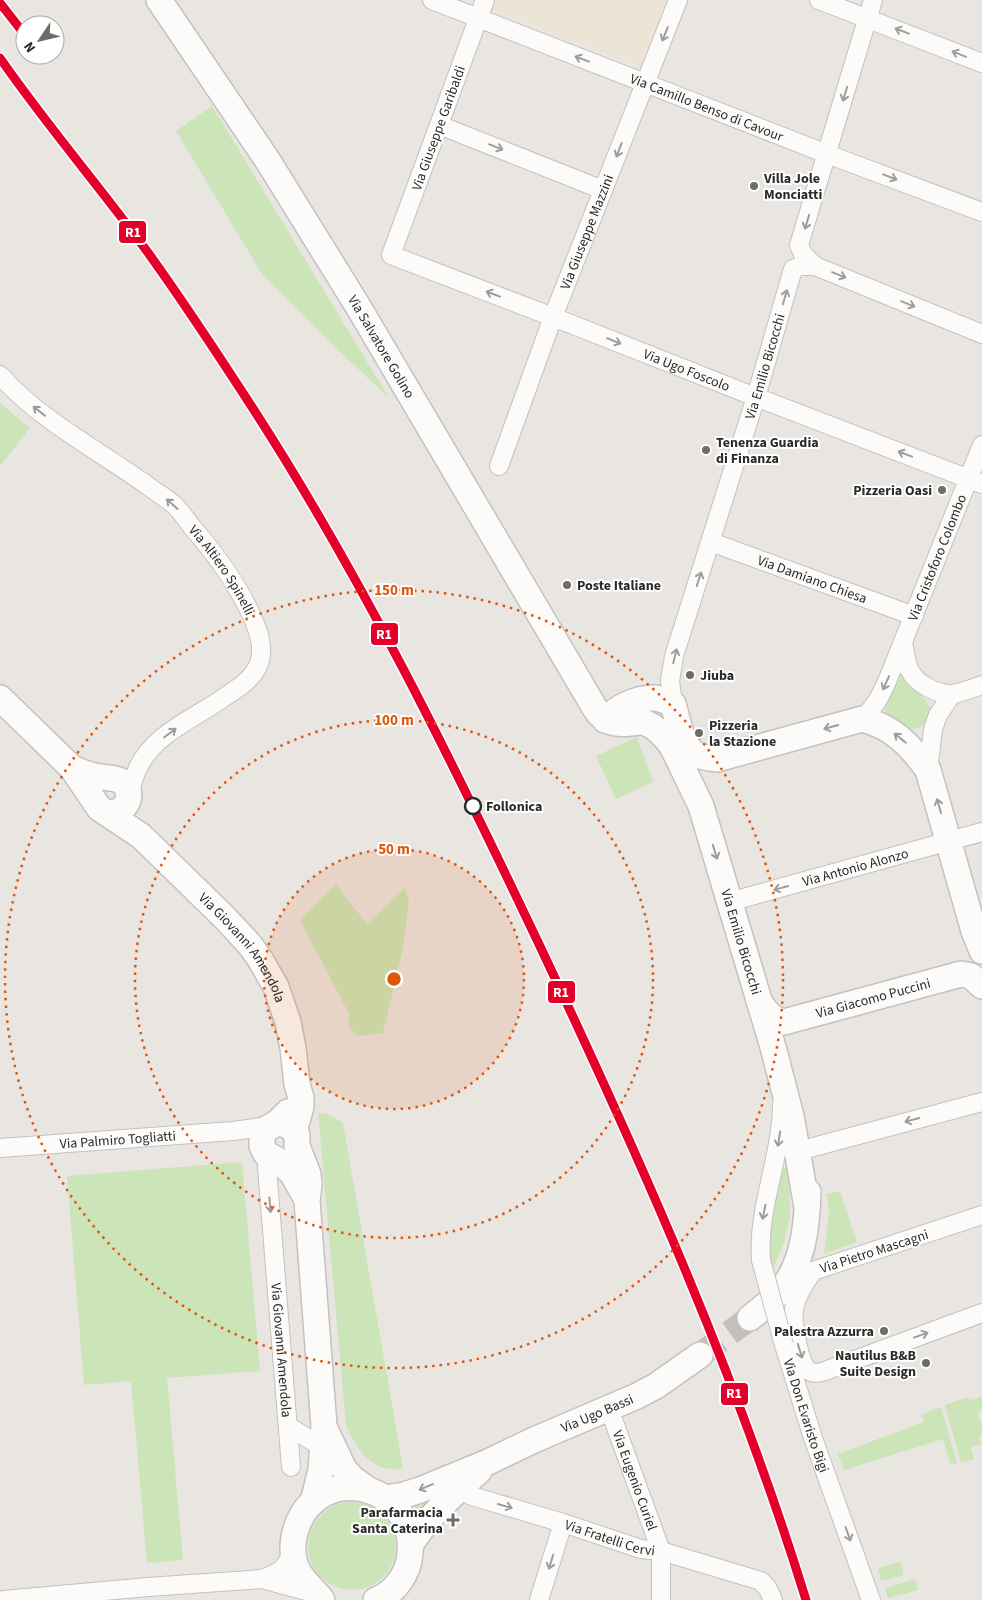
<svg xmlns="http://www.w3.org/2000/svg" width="982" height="1600" font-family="'Source Sans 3',sans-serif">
	<rect width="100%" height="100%" fill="#e9e5e0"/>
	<polygon fill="#ece4d4" points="495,0 667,0 642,67 491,9"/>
	<g fill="#cbe5b8">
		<polygon points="212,106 389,398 337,349 262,274 176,131"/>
		<polygon points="0,403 30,428 0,466"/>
		<polygon points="899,671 908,686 924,698 931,709 930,717 925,724 918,728 910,729 903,728 887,717 885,710"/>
		<polygon points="637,737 653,782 616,799 596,756"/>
		<polygon points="336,884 367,924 405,888 409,902 403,948 383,1033 359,1036 350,1029 348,1012 300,920"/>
		<path d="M318 1113H325L343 1123 403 1468C374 1475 355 1449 346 1424Z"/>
		<polygon points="242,1162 260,1371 167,1378 183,1560 147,1563 131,1381 84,1385 67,1176"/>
		<polygon points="789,1167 790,1217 784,1243 773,1268 768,1252 766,1235 778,1169"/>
		<polygon points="840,1191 857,1242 824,1254 829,1212 827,1194"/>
		<polygon points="982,1396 982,1411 978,1412 982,1428 982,1436 979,1437 981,1444 971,1447 974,1459 961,1463 945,1405 968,1397 969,1401"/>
		<polygon points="941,1407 957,1464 951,1465 943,1439 844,1470 838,1454 924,1422 922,1414"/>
		<polygon points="419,1495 429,1507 414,1527 403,1504"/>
		<circle cx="352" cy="1546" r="44"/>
		<polygon points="900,1562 904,1575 881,1581 878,1568"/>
		<polygon points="915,1579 918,1590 888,1598 885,1588"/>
	</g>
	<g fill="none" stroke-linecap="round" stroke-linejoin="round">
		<polyline stroke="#c3c0bc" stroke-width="25" stroke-dasharray="25 12" stroke-linecap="butt" points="700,1355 750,1318"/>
		<g stroke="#c3c1c2" stroke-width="20">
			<g id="street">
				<path id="s1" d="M432 0 827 154 982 212"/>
				<path id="s2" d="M485 0 391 255 553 317 748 394 982 484"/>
				<polyline points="819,0 982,63"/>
				<polyline points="873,0 799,245 803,254 815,266 982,334"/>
				<polyline points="439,125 603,190"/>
				<path id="s3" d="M0 375C39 420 100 451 148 486 156 492 165 497 173 504 180 510 186 519 192 527 214 552 233 578 248 608 257 626 267 649 257 668 250 681 238 688 226 696 196 718 153 733 137 770 133 779 131 789 128 799"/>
				<path id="s4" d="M499 466 553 317 678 0"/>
				<path id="s5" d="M711 542 914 616"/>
				<path d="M903 642C905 651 906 661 909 669 916 684 936 694 952 694 961 693 973 688 982 685"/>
				<path id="s6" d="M673 704 670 681 674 656 756 397 793 269 801 266H815"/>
				<path id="s7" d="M862 719C875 707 881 695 888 679L982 445"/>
				<polyline points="928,770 933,729 938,715 952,694"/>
				<path id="s8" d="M729 902 982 832"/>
				<path id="s9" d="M0 1148 233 1131 270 1126"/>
				<polyline points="806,1149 982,1102"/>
				<path id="s10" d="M269 1156 267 1167 291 1467"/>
				<path d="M982 1215 813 1271C805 1283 797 1294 794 1309 792 1320 799 1361 807 1369 811 1374 819 1373 825 1371L982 1313"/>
				<path d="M761 1260C757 1207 782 1157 782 1103"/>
				<path id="s11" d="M784 1345 813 1438 871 1600"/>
				<path id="s12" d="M614 1422 661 1551V1600"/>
				<polyline points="288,1426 322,1447"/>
				<path id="s13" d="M459 1489 472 1496 563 1523 641 1549 661 1551 761 1581 768 1589 773 1600"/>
				<polyline points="262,1579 317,1594"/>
				<path d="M4 1600 148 1587 262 1579C280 1572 285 1570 293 1551"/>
				<polyline points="539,1600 563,1523"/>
			</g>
		</g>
		<g stroke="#c3c1c2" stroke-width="28">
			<g id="secondary">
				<path id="s14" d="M159 0 268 161 359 308 596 710C605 722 615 725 630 723 635 723 640 721 646 723 656 727 666 738 672 746L701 806 773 1047 791 1116 807 1207"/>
				<path id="s15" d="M0 698 72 768 99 808 141 836 225 918 250 945 260 959 276 987 288 1022 293 1048 297 1084 301 1098V1107L296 1124 295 1132"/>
				<path d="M605 720C617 707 636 698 654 698 661 698 667 702 673 704 678 720 681 747 697 755 704 758 711 758 717 759L862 719C893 727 910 745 928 770L974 931 982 951"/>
				<path d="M72 768C79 771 86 774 94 776 103 778 114 777 121 781 137 793 126 814 108 813"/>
				<path id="s16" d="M759 1001C766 1012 771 1019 784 1022L961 974 971 976 982 986"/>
				<polyline points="288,1112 277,1123 266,1129 262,1137 262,1146 266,1154 276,1159 292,1173 305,1196"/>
				<polyline points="277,1123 287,1125 293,1129 297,1135 297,1146 308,1174 309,1184 307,1201 324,1426 321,1470 313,1502"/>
				<path d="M750 1318C760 1310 769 1303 777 1295 803 1267 807 1227 808 1192"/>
				<polyline points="325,1429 344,1469 353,1479 367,1489"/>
				<path id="s17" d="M385 1498 404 1495 420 1490 488 1462 534 1440 637 1396 656 1386 700 1355"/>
				<path d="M411 1544C429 1515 454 1494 479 1471"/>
				<path d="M322 1600C314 1590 304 1582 298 1571 291 1557 292 1540 297 1526 321 1461 416 1484 410 1553 409 1573 395 1593 376 1600"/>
			</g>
		</g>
		<use href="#street" stroke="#fcfbfa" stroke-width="18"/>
		<use href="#secondary" stroke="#fcfbfa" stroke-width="25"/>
		<g stroke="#c3c1c2" stroke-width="20" stroke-linecap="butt">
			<polyline id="street-bridge" points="761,1260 784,1345"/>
		</g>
		<use href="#street-bridge" stroke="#fcfbfa" stroke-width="18"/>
		<g stroke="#fff" stroke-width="12">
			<g id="rail-1">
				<polyline points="0,3 25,35"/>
				<path d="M0 58C47 126 101 188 149 254 185 304 219 356 252 407 362 577 451 759 538 942 639 1156 736 1373 806 1600"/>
			</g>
		</g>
		<use href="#rail-1" stroke="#e4002b" stroke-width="9"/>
	</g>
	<defs><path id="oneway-shaft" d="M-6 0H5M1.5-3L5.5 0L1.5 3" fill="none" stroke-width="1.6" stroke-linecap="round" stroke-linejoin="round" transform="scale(1.25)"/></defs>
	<g stroke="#9e9d9d">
		<use href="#oneway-shaft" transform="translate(902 31) rotate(-159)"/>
		<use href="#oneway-shaft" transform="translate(665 34) rotate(112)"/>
		<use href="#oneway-shaft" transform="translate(959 54) rotate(-158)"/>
		<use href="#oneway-shaft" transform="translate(582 59) rotate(-159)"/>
		<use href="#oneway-shaft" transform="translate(845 94) rotate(107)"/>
		<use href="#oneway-shaft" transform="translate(496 147) rotate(22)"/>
		<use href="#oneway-shaft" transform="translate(619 150) rotate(111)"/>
		<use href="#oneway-shaft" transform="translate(890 177) rotate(21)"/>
		<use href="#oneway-shaft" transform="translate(807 222) rotate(107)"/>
		<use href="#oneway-shaft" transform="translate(839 275) rotate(22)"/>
		<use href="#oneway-shaft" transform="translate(493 294) rotate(-159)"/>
		<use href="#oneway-shaft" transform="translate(785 297) rotate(-74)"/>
		<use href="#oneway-shaft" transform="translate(908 304) rotate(22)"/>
		<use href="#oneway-shaft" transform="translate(614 341) rotate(22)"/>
		<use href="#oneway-shaft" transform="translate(39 411) rotate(-142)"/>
		<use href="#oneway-shaft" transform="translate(905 454) rotate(-159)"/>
		<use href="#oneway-shaft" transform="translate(172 504) rotate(-138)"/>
		<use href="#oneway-shaft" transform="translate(699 579) rotate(-72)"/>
		<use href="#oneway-shaft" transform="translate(675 656) rotate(-76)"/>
		<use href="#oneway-shaft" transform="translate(886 683) rotate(114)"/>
		<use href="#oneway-shaft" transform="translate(831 727) rotate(164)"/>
		<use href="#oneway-shaft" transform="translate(170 733) rotate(-37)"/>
		<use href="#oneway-shaft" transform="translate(900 738) rotate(-141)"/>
		<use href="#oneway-shaft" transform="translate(939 806) rotate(-106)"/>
		<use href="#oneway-shaft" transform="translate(715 852) rotate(73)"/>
		<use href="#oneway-shaft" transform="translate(781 888) rotate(165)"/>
		<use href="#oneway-shaft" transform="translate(912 1120) rotate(165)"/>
		<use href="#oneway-shaft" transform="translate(779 1139) rotate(99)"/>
		<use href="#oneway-shaft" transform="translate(270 1205) rotate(85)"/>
		<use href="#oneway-shaft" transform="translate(764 1212) rotate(102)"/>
		<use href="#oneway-shaft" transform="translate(921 1335) rotate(-20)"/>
		<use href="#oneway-shaft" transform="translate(800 1351) rotate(73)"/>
		<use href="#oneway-shaft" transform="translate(426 1487) rotate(157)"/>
		<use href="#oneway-shaft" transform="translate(505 1506) rotate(16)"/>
		<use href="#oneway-shaft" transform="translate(848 1534) rotate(70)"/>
		<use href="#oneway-shaft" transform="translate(551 1562) rotate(107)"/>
	</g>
	<circle cx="394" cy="979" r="130" fill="#df570e" fill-opacity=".12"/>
	<g fill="none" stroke="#df570e" stroke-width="2.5" stroke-dasharray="2.5 5">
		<circle cx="394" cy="979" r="130"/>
		<circle cx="394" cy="979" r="259"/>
		<circle cx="394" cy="979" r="389"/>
	</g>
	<g fill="#6e6c6a" stroke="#fff" stroke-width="2">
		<circle cx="754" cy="186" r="5"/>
		<circle cx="706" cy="450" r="5"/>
		<circle cx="942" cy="490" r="5"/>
		<circle cx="567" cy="585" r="5"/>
		<circle cx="690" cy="675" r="5"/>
		<circle cx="699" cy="733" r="5"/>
		<circle cx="884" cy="1331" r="5"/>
		<circle cx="926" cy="1363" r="5"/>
		<path d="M450.5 1512.5h5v5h5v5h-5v5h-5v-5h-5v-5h5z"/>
	</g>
	<circle fill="#fff" stroke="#2b2b2b" stroke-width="2.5" cx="473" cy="806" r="8"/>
	<g text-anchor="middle" stroke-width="4" stroke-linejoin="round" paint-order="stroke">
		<g font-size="14" fill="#2b2b2b" stroke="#fff">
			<text dy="5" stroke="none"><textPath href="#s1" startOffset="295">Via Camillo Benso di Cavour</textPath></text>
			<text transform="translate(438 128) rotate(-70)" y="5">Via Giuseppe Garibaldi</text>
			<text dy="5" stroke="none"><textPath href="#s4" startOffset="250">Via Giuseppe Mazzini</textPath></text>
			<text dy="5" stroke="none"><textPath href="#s14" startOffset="412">Via Salvatore Golino</textPath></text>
			<text dy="5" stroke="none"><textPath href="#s6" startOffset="352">Via Emilio Bicocchi</textPath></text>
			<text dy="5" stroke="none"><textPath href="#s2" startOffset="589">Via Ugo Foscolo</textPath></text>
			<text dy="5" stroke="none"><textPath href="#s7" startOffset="179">Via Cristoforo Colombo</textPath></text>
			<text dy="5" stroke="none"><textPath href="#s3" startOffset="299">Via Altiero Spinelli</textPath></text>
			<text dy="5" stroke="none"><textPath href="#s5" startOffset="108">Via Damiano Chiesa</textPath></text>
			<text dy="5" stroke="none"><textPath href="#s8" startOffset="131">Via Antonio Alonzo</textPath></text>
			<text dy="5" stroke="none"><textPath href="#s14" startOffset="1132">Via Emilio Bicocchi</textPath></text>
			<text dy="5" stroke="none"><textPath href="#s15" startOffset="351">Via Giovanni Amendola</textPath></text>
			<text dy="5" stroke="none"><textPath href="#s16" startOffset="126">Via Giacomo Puccini</textPath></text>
			<text dy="5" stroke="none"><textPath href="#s9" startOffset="118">Via Palmiro Togliatti</textPath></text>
			<text transform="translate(874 1251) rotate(-18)" y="5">Via Pietro Mascagni</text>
			<text dy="5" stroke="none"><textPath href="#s10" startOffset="195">Via Giovanni Amendola</textPath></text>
			<text dy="5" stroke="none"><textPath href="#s17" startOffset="229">Via Ugo Bassi</textPath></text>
			<text dy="5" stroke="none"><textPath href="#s11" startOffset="74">Via Don Evaristo Bigi</textPath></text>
			<text dy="5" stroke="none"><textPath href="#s12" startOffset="62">Via Eugenio Curiel</textPath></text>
			<text dy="5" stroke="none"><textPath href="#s13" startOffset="159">Via Fratelli Cervi</textPath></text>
		</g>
		<g font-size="14" font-weight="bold" fill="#2b2b2b" stroke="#fff" text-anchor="start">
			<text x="764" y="183">Villa Jole<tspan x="764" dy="16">Monciatti</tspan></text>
			<text x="716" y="447">Tenenza Guardia<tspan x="716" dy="16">di Finanza</tspan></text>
			<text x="932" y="495" text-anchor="end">Pizzeria Oasi</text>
			<text x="577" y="590">Poste Italiane</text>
			<text x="700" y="680">Jiuba</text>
			<text x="709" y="730">Pizzeria<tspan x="709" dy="16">la Stazione</tspan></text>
			<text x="874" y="1336" text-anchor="end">Palestra Azzurra</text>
			<text x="916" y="1360" text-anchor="end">Nautilus B&amp;B<tspan x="916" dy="16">Suite Design</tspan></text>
			<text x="443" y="1517" text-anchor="end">Parafarmacia<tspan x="443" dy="16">Santa Caterina</tspan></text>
		</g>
		<g font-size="14" font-weight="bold" fill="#2b2b2b" stroke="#fff" text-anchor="start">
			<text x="486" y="811">Follonica</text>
		</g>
	</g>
	<circle cx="394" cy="979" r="8" fill="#df570e" stroke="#fff" stroke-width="2.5"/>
	<g font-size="15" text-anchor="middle" font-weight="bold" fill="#df570e" stroke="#fff" stroke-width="4" stroke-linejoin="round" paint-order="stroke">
		<text x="394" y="595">150 m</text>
		<text x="394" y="725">100 m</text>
		<text x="394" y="854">50 m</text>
	</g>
	<g stroke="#fff" stroke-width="2">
		<rect x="118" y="220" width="29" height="24" rx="5" fill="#e4002b"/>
		<rect x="370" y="622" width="29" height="24" rx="5" fill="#e4002b"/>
		<rect x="547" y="980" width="29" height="24" rx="5" fill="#e4002b"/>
		<rect x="720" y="1382" width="29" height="24" rx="5" fill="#e4002b"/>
	</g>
	<g font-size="14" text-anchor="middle" font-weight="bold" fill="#fff">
		<text x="133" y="237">R1</text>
		<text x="384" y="639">R1</text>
		<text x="561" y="997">R1</text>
		<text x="734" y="1398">R1</text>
	</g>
	<g transform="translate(40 40) rotate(235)"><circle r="24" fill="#ffffff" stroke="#aaaaaa"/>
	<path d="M0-4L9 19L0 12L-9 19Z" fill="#6e6c6a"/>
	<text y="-8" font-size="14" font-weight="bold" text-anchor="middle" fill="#2b2b2b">N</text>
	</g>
</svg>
